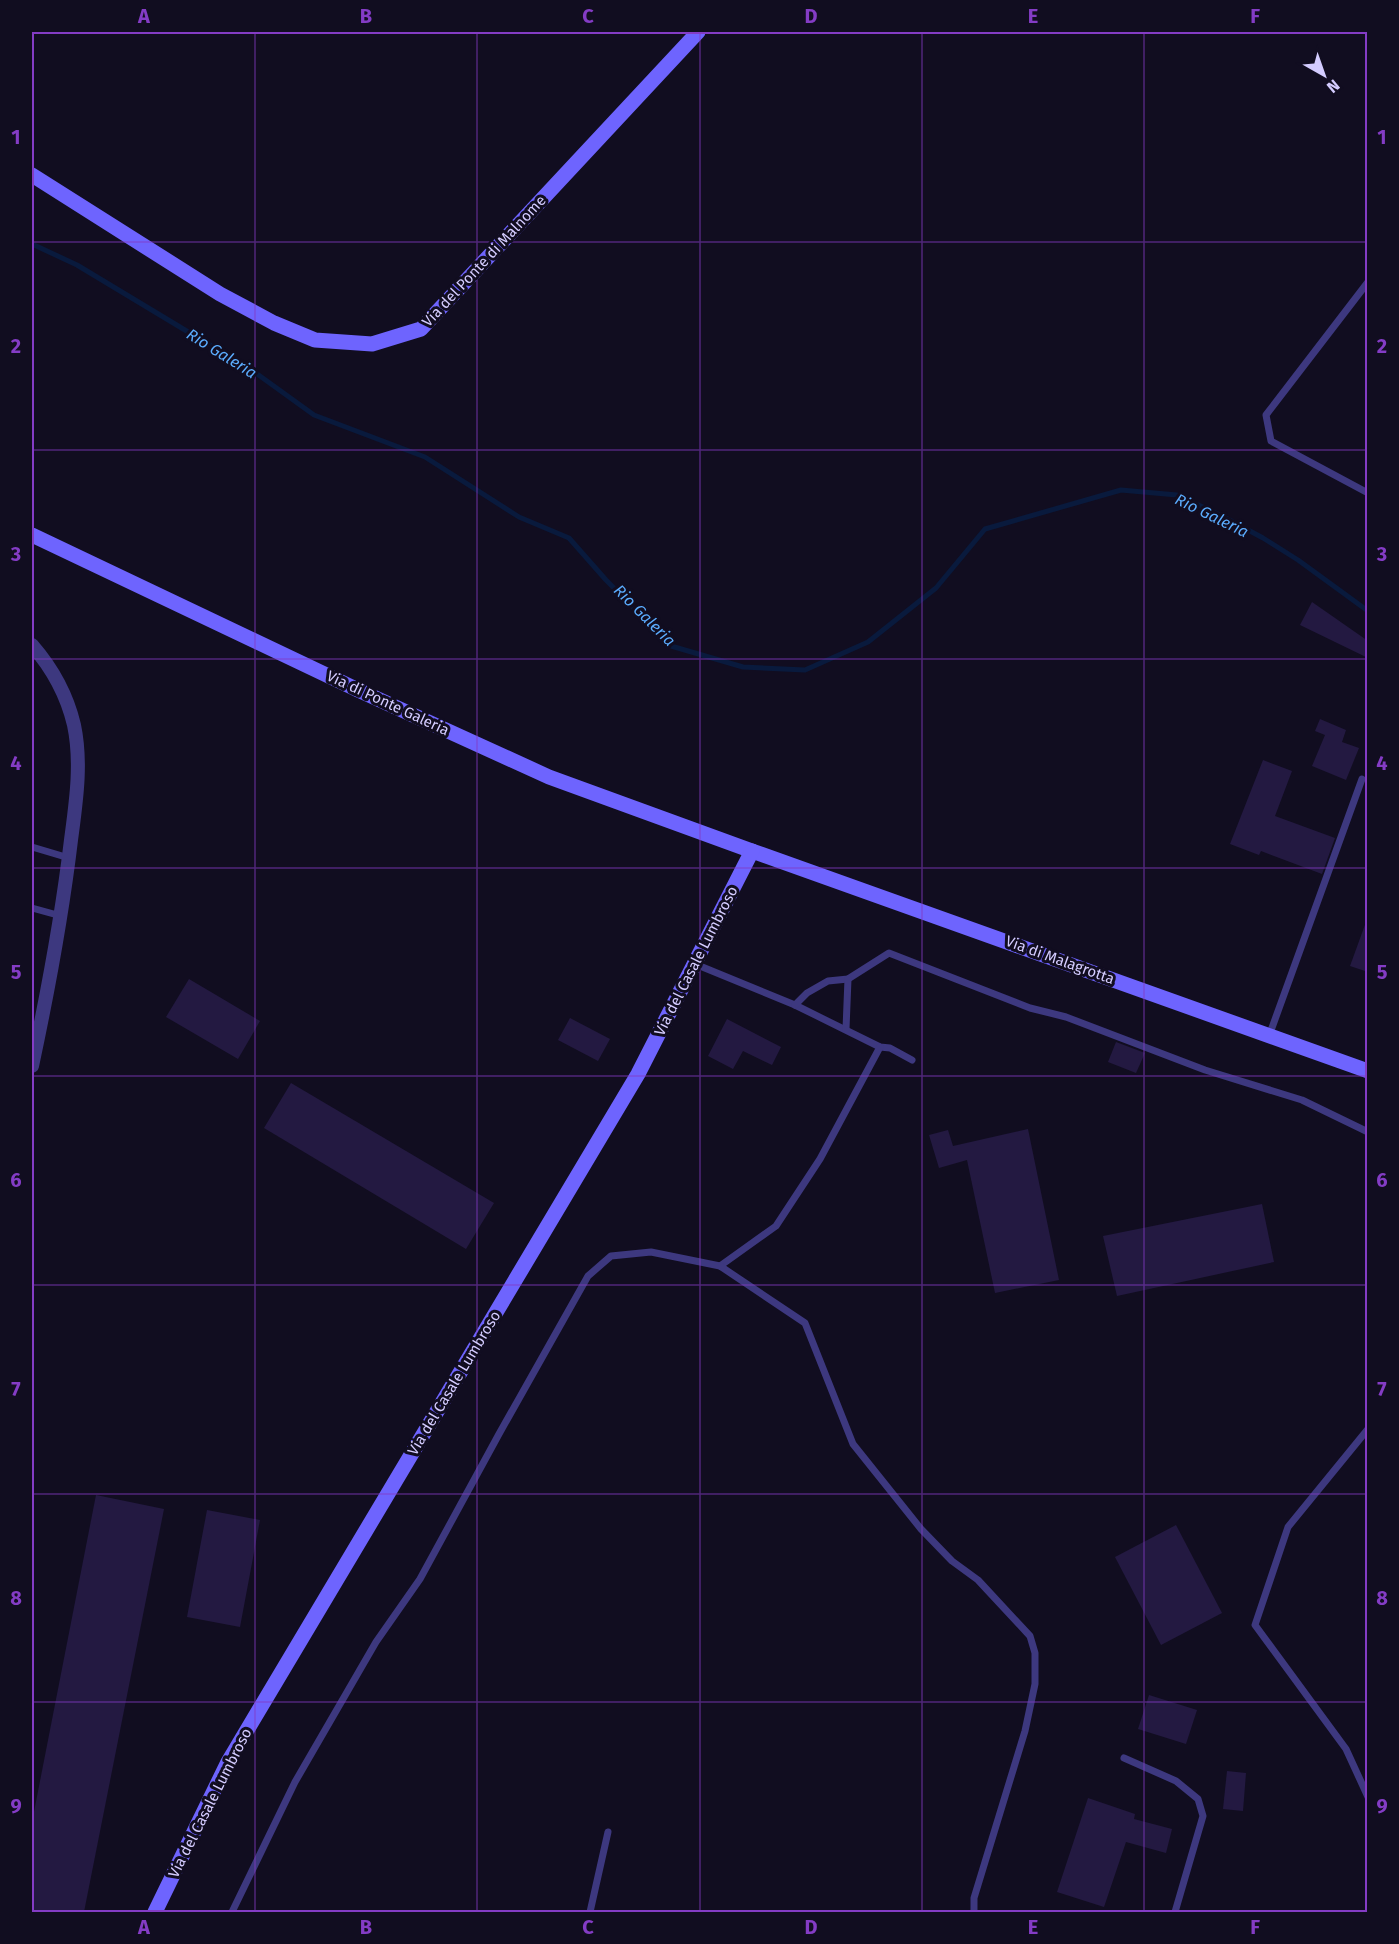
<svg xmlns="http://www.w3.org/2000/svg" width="1399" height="1944" font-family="'Fira Sans',sans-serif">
	<rect width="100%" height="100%" fill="#110d20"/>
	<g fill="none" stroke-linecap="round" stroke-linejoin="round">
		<polyline stroke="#091a3d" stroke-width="5" points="32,244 77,265 253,371 314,415 425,457 519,517 569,538 606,580 671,646 743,667 805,670 868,642 936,588 985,529 1121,490 1177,495 1222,516 1263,538 1298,560 1368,611"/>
	</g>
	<g fill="#231941">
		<polygon points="1312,602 1368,641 1368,658 1300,625"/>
		<polygon points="1320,719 1346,730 1342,742 1359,748 1346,780 1312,766 1325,735 1315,731"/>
		<polygon points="1263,760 1292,771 1275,816 1335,838 1322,874 1261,851 1259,855 1230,844"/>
		<polygon points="1366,922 1368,922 1368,972 1350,966"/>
		<polygon points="189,979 260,1021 238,1059 166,1017"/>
		<polygon points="570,1018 610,1039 598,1061 558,1040"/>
		<polygon points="727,1019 781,1047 772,1065 743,1051 733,1069 708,1056"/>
		<polygon points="1116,1042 1145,1053 1136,1073 1108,1062"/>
		<polygon points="291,1083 494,1203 466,1249 264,1128"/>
		<polygon points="1028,1129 1059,1280 995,1293 967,1160 939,1168 929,1135 948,1130 953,1146"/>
		<polygon points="1262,1204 1274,1262 1117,1296 1103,1236"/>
		<polygon points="96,1495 164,1509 84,1912 32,1912 32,1822"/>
		<polygon points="207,1510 260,1520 240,1627 187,1617"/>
		<polygon points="1176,1525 1222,1613 1161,1645 1115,1557"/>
		<polygon points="1149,1695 1197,1710 1186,1744 1138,1729"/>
		<polygon points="1227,1771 1246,1773 1243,1811 1223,1809"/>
		<polygon points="1088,1798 1135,1814 1134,1819 1172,1829 1166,1853 1126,1842 1104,1907 1057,1892"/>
	</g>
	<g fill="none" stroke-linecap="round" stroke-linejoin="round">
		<g stroke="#3d387f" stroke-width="7">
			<polyline points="1368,282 1266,415 1271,441 1368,493"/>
			<polyline points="32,847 69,858"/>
			<polyline points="32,908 61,916"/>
			<polyline points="695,964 795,1005 880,1047 890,1048 912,1060"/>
			<polyline points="795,1005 807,993 828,981 848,979 889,953 1030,1008 1066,1017 1205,1070 1302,1100 1368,1132"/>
			<polyline points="846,1029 848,979"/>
			<polyline points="1269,1036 1362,779"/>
			<polyline points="720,1266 776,1226 820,1159 880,1047"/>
			<polyline points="1368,1429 1288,1527 1255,1625 1346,1749 1368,1797"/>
			<polyline points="1124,1758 1176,1781 1198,1799 1203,1816 1175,1912"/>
			<polyline points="232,1912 295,1782 376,1642 420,1579 499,1434 588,1276 611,1256 651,1252 720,1266 805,1323 853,1444 921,1529 952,1561 978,1580 1030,1636 1035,1653 1035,1684 1025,1731 974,1898 974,1912"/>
			<polyline points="590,1912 608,1832"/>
		</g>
		<path stroke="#3d387f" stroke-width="14" d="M32 645C52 668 67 695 74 725 82 763 76 802 71 840 62 916 48 991 32 1066"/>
		<g stroke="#6e64fe" stroke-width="15">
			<polyline points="32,175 220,294 274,323 315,340 372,344 421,329 698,32"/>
			<polyline points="32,535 358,690 549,777 752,851 1368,1071"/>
			<polyline points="155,1912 228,1762 638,1074 752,851"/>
		</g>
	</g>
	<path fill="none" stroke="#843cc5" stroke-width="1.5" stroke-opacity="0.55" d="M255 32V1912M477 32V1912M700 32V1912M922 32V1912M1144 32V1912M32 242H1368M32 450H1368M32 659H1368M32 868H1368M32 1076H1368M32 1285H1368M32 1494H1368M32 1702H1368"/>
	<g text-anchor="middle" stroke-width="6" stroke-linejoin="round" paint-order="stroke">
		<g font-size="15" fill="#d4ccff" stroke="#110d20">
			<text transform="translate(484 261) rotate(-47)" y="5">Via del Ponte di Malnome</text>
			<text transform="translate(388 703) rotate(25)" y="5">Via di Ponte Galeria</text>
			<text transform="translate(1060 960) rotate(20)" y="5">Via di Malagrotta</text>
			<text transform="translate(696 961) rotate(-63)" y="5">Via del Casale Lumbroso</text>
			<text transform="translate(454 1383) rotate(-59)" y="5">Via del Casale Lumbroso</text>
			<text transform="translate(210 1803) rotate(-63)" y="5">Via del Casale Lumbroso</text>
		</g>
		<g font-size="16" font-style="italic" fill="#5bacfe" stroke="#110d20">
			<text transform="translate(222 353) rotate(32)" y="6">Rio Galeria</text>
			<text transform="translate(1212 515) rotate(26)" y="6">Rio Galeria</text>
			<text transform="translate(645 615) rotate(45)" y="6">Rio Galeria</text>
		</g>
	</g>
	<rect width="1399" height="1944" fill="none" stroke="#110d20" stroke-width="66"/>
	<g transform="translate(1324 75) rotate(140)" stroke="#110d20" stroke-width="4.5" paint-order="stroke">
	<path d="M0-4.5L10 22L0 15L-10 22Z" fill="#d4ccff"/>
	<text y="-9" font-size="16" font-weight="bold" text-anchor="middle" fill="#d4ccff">N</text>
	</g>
	<rect x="33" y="33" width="1333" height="1878" fill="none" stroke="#843cc5" stroke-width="2"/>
	<g font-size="20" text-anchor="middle" font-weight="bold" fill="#843cc5">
		<text x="144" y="23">A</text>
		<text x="366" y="23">B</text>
		<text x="588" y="23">C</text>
		<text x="811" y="23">D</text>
		<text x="1033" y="23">E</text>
		<text x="1255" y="23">F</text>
		<text x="16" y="144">1</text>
		<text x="1382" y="144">1</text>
		<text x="16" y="353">2</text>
		<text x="1382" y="353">2</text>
		<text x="16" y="561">3</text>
		<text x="1382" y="561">3</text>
		<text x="16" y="770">4</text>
		<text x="1382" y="770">4</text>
		<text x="16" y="979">5</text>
		<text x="1382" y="979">5</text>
		<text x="16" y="1187">6</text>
		<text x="1382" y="1187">6</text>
		<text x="16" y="1396">7</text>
		<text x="1382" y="1396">7</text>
		<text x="16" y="1605">8</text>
		<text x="1382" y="1605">8</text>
		<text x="16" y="1813">9</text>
		<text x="1382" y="1813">9</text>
		<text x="144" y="1934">A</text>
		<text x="366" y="1934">B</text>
		<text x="588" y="1934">C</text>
		<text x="811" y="1934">D</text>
		<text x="1033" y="1934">E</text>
		<text x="1255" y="1934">F</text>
	</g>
</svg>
